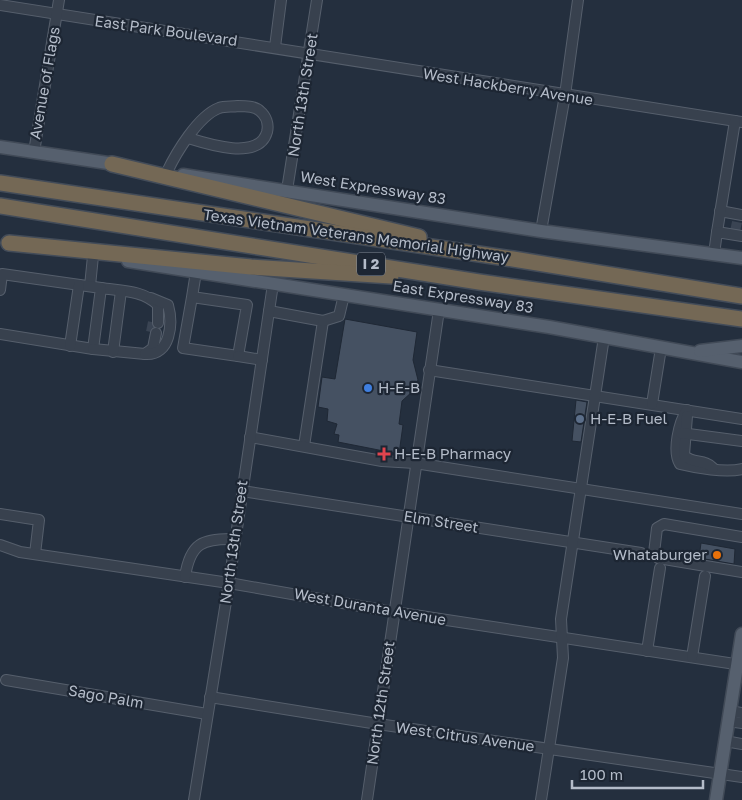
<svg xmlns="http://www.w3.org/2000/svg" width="742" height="800" font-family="'Golos Text',sans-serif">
	<rect width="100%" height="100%" fill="#242f3e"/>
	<g fill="#455162" stroke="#1f2835">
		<polygon points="345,319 417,332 413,360 418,380 413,391 402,401 399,424 403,425 399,454 338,442 339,435 334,434 337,424 327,421 328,409 318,407 322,377 335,379"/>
		<polygon points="576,400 587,402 581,442 572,441"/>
		<polygon points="701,543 735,549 734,564 699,558"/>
	</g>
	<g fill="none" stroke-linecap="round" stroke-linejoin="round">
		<g stroke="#3a4453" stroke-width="10" stroke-dasharray="10 5" stroke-linecap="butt">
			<polyline points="735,231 737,222"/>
			<polyline points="151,332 153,322"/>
		</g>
		<g stroke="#565f6c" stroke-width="12">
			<g id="minor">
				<polyline points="0,5 742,122"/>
				<polyline points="275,47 281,0"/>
				<polyline points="34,152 59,0"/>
				<path d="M167 172C176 153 198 116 219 108 225 106 232 107 238 106 245 106 255 106 260 111 266 116 269 124 267 132 259 161 207 144 188 138"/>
				<polyline points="287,190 317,0"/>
				<polyline points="720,211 742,215"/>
				<polyline points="541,231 565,95 578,0"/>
				<polyline points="717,232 735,121"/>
				<polyline points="714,254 717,232 742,236"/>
				<polyline points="90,286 93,256"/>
				<path d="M101 288C121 291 143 290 158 305V323"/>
				<polyline points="0,290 2,274 101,288 93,349 0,334"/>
				<polyline points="192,297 183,348 238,356 247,305 192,297 196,272"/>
				<polyline points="269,311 323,321 304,446"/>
				<polyline points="323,321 339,316 344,295"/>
				<polyline points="70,346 79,285"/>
				<polyline points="93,349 145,354 153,348 156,333"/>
				<polyline points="113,352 121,291"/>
				<path d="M145 354C171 356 173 323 168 305L151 298"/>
				<polyline points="238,356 262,360"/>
				<polyline points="429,370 742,419"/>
				<polyline points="652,404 661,348"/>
				<path d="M687 410C679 422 672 451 680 464 696 468 726 473 742 469"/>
				<path d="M687 416 684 455C691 464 705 459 713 468"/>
				<polyline points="681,433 742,441"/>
				<polyline points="250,437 382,461 415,463 742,514"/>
				<polyline points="242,491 641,553"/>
				<polyline points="0,514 39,520 35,554"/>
				<polyline points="742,537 664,524 657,528 654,553 658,558 742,572"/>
				<polyline points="0,545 20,552 229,583 394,612 742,665"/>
				<path d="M185 577C190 543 203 538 235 539"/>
				<polyline points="647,651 660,568"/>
				<polyline points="692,657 705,576"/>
				<polyline points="6,680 207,714"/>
				<polyline points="210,697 378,724 742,777"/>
				<polyline points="730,711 742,713"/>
				<polyline points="728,721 742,723"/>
				<polyline points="725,741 742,744"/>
				<polyline points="194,800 229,583 273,284"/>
				<polyline points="367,800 439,310"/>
				<polyline points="541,800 563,658 561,619 604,337"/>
			</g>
		</g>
		<g stroke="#414a57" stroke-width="15">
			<g id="major">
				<polyline points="0,147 121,165"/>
				<polyline points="183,175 541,231 742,258"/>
				<polyline points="128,261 549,327 742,362"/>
				<polyline points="700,351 742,346"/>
				<polyline points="716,800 742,634"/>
			</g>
		</g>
		<g stroke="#434c59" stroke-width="18">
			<g id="highway">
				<polyline points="112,164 419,237"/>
				<polyline points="0,183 513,259 742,296"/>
				<polyline points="0,206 479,282 742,319"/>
				<polyline points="9,243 251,267 391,276"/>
			</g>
		</g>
		<use href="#minor" stroke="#38414e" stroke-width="10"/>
		<use href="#major" stroke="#56606e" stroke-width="12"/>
		<use href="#highway" stroke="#746855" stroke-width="15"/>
	</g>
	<circle fill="#3f7fe0" stroke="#1d2633" stroke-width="2" cx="368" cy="388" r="5"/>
	<circle fill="#5c6f8a" stroke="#1d2633" stroke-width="2" cx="580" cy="419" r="5"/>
	<path fill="#e0444e" stroke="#1d2633" stroke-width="2" d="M381.5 446.5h5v5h5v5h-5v5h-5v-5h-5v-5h5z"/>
	<circle fill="#e8710a" stroke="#1d2633" stroke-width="2" cx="717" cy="555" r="5"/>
	<g text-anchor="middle" stroke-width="4.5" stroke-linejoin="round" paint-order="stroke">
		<rect fill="#1d2633" stroke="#878f9c" stroke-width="1" x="357" y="252.5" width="28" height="23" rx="4"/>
		<g font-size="14" font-weight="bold" fill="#b4bcc9">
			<text x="371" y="269">I 2</text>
		</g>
		<g font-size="15" fill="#b4bcc9" stroke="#1d2633">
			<text transform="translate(166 31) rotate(8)" y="5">East Park Boulevard</text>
			<text transform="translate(45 83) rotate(-80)" y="5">Avenue of Flags</text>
			<text transform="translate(508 87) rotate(9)" y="5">West Hackberry Avenue</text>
			<text transform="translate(303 95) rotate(-81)" y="5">North 13th Street</text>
			<text transform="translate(373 188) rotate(9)" y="5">West Expressway 83</text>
			<text transform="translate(356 236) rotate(8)" y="5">Texas Vietnam Veterans Memorial Highway</text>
			<text transform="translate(463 297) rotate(9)" y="5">East Expressway 83</text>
			<text transform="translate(441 522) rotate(9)" y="5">Elm Street</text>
			<text transform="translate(234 542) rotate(-82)" y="5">North 13th Street</text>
			<text transform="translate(370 607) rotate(10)" y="5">West Duranta Avenue</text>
			<text transform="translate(106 697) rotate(10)" y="5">Sago Palm</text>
			<text transform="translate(381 703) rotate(-82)" y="5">North 12th Street</text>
			<text transform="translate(465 737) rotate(8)" y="5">West Citrus Avenue</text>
		</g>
		<g font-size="15" fill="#b4bcc9" stroke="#1d2633" text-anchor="start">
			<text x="378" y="393">H-E-B</text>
			<text x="590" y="424">H-E-B Fuel</text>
			<text x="394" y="459">H-E-B Pharmacy</text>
			<text x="707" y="560" text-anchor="end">Whataburger</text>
		</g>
	</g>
	<path d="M572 780v8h131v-8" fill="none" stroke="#b4bcc9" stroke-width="2.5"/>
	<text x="580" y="780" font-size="15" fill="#b4bcc9" stroke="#1d2633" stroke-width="4" paint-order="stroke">100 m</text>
</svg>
